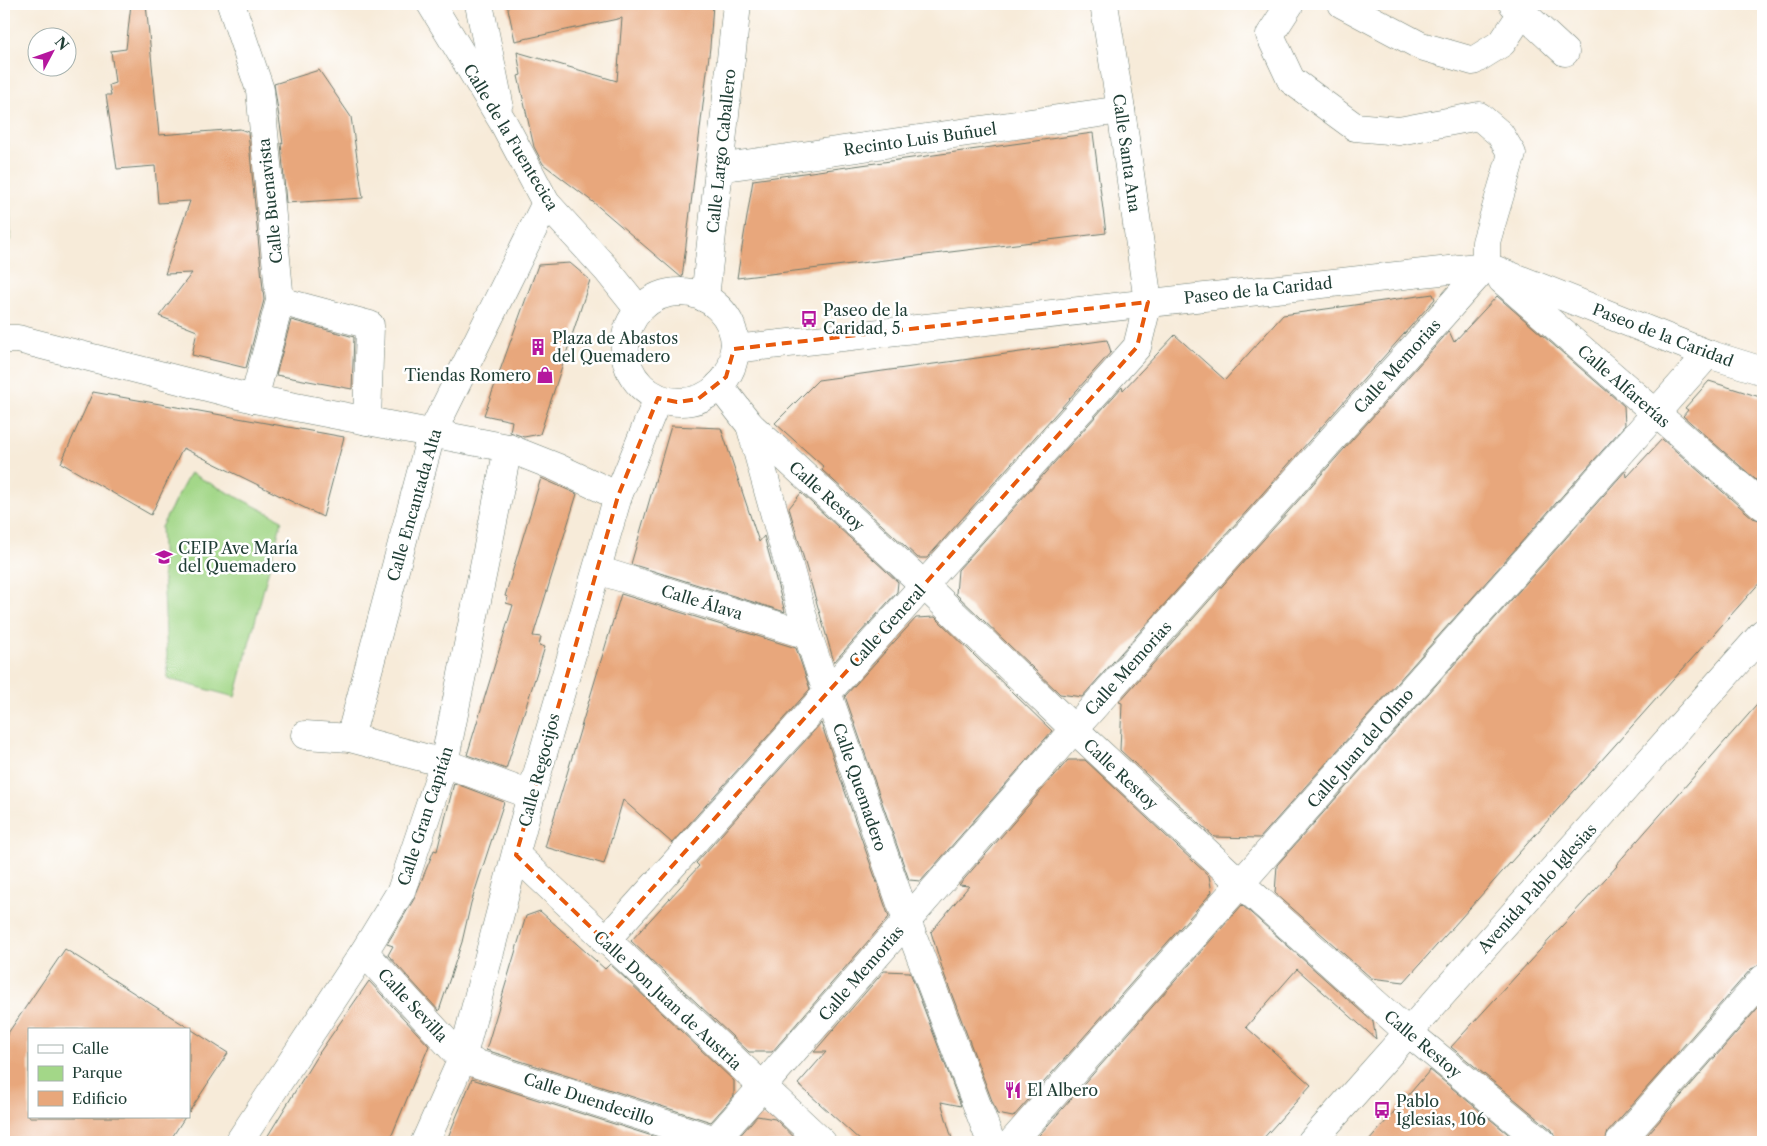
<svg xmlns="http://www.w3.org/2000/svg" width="1767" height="1146" font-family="'Libre Caslon Text',serif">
	<rect width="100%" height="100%" fill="#fff"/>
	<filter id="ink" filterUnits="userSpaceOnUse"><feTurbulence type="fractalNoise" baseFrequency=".02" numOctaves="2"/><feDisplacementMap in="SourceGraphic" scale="10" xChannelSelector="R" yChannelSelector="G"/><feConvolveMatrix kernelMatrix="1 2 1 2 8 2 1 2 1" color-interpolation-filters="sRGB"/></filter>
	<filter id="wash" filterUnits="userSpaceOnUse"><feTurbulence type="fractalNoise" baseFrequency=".0096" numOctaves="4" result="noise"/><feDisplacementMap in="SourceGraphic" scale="20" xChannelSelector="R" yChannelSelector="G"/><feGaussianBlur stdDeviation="1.12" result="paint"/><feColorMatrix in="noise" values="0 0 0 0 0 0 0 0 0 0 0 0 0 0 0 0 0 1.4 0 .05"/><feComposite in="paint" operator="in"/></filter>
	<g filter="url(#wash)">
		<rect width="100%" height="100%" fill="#f7ebd9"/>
		<g fill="#a3d788" stroke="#618a5e">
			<polygon points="4,80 11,240 4,240"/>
			<polygon points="190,473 282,520 235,697 168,679 161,527"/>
		</g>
		<g id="blocks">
			<g fill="#e8a77b">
				<polygon points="131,4 146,4 159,135 240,129 248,132 264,300 246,368 192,355 197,331 159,316 192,273 165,274 190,201 158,203 155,166 117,169 106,95 111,95 109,85 115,83 111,51 126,49"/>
				<polygon points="507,4 713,4 710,47 682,278 593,202 543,164 534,147 518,76 521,75 517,52 617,81 622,18 515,41"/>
				<polygon points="319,70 351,117 363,198 286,203 281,143 283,144 274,84"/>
				<polygon points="1093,133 1106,233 737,278 753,180"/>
				<polygon points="570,263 590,280 540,434 524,437 510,432 512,421 484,415 538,265"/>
				<polygon points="1433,294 1435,299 1082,697 1060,694 956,594 958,570 1122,387 1123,390 1175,335 1225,380 1283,315"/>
				<polygon points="1497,296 1624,406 1625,425 1260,838 1214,837 1120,750 1122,703 1119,702 1449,331 1454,342"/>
				<polygon points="291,320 354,337 352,389 276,375"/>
				<polygon points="1107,340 1111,352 927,558 918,558 822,470 824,467 775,423 818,380"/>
				<polygon points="1709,381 1763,398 1763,486 1683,416 1688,410 1685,408"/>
				<polygon points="93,392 344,437 323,517 183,448 151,515 61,463"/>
				<polygon points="671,426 721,428 759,542 764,536 785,612 631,564"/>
				<polygon points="1662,439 1753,518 1763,521 1763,579 1404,982 1371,978 1275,893 1277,865 1626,470 1627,477"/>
				<polygon points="541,478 577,494 533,636 541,637 539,645 545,647 506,769 467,755 513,605 506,603 508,597 505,596"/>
				<polygon points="801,493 898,582 897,592 834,662 789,508"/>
				<polygon points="621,594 796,648 810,689 672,843 623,800 604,864 545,847"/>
				<polygon points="935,617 1052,731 921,881 909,880 845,696 916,618"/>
				<polygon points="1763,698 1763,964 1751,969 1608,1132 1605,1142 1557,1142 1552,1130 1451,1047 1617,866 1616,865"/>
				<polygon points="821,723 889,917 772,1052 749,1052 631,941 699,866 696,863"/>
				<polygon points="1068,760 1085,760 1209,876 1212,892 1013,1117 997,1114 944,974 931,932 969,886 959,885"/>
				<polygon points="454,783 504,802 471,903 462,942 439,1011 388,955 393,946 387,944 414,899 434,850 437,851"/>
				<polygon points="1242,905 1373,1022 1376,1039 1297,969 1246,1027 1311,1085 1260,1142 1033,1142"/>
				<polygon points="540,911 605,969 610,964 734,1081 734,1096 711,1122 486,1050 526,916"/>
				<polygon points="65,949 228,1053 189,1112 189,1030 29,1030 29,1117 185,1117 169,1142 4,1142 4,1039"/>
				<polygon points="884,971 910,972 961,1106 941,1102 953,1142 862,1142 798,1084 826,1052 814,1052"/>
				<polygon points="369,981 429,1046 389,1142 264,1142 315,1059"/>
				<polygon points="1763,1002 1763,1142 1641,1142"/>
				<polygon points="1430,1070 1518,1142 1368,1142"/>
				<polygon points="472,1079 668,1141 669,1142 446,1142"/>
				<polygon points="757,1116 775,1119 799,1142 745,1142 737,1139"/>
			</g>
		</g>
	</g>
	<g filter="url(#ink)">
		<use href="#blocks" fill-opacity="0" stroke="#6b7a6e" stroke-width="1"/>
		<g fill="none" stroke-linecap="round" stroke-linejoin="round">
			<g stroke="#6b7a6e" stroke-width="29">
				<g id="minor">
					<polyline points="231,4 260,90 280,301 254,399"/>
					<polyline points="431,4 503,122 546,203 607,270 639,310"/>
					<polyline points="479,4 499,103"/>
					<polyline points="1290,4 1270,35 1291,80 1355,127 1399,131 1479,116 1500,134 1512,154 1486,242 1486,266"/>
					<polyline points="1342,4 1421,46 1473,61 1502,43 1522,13"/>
					<polyline points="1513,4 1565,52"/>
					<polyline points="718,168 1121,110"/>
					<polyline points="1502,280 1763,506"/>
					<circle cx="680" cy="347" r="55"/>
					<polyline points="705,298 737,4"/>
					<polyline points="280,301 370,325 367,421"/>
					<polyline points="4,339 18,339 254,399 508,448 556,467 618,496"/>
					<polyline points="734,349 1486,266 1708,354 1763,371"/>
					<polyline points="719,385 750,425 924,585 1074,729 1240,883 1409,1033 1542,1142"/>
					<polyline points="750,425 808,635 827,692 907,921 991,1142"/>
					<polyline points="597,570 808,635"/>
					<polyline points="305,735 350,738 444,763 531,795"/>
					<polyline points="350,738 431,435 546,203"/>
					<polyline points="516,855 822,1142"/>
					<polyline points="605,941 1137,347 1148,302 1121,110 1104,4"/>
					<polyline points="364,952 462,1059 716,1140"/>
					<polyline points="239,1142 364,952 401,891 444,763 508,448"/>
					<polyline points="425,1142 462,1059 531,795 618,496 658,398"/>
					<polyline points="714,1142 1074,729 1486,266"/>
					<polyline points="1012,1142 1708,354"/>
					<polyline points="1311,1142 1763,633"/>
					<polyline points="1620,1142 1763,979"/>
				</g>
			</g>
			<use href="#minor" stroke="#fff" stroke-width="28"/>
		</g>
	</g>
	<path fill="none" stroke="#e8590c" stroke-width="4" stroke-dasharray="10 6" stroke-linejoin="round" d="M1148 302 1137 347 605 941 516 855 618 496 658 398 677 402 698 399 726 377 734 349Z"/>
	<defs>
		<g id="bus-bare" transform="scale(1.35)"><path d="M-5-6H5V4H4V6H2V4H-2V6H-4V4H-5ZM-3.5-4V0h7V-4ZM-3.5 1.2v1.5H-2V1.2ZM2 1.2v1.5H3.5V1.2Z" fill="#b5179e" stroke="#fff" stroke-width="2.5" paint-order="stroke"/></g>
		<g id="building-bare" transform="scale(1.35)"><path d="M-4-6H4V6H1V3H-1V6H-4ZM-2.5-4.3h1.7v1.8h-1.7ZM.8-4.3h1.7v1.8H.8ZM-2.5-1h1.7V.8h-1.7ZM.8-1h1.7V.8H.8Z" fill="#b5179e" stroke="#fff" stroke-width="2.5" paint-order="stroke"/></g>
		<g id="shop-bare" transform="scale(1.35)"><path d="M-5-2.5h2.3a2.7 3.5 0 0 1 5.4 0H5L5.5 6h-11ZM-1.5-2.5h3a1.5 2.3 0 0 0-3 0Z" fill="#b5179e" stroke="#fff" stroke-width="2.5" paint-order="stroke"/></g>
		<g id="school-bare" transform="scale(1.35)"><path d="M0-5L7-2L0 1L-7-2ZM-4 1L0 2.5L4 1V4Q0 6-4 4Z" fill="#b5179e" stroke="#fff" stroke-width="2.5" paint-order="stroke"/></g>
		<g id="restaurant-bare" transform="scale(1.35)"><path d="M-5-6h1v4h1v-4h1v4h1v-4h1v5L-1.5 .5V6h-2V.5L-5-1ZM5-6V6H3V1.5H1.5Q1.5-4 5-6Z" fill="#b5179e" stroke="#fff" stroke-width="2.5" paint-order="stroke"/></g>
	</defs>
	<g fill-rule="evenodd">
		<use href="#bus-bare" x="809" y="319"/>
		<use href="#building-bare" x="538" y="347"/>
		<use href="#shop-bare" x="545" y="375"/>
		<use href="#school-bare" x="164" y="557"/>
		<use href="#restaurant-bare" x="1013" y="1090"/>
		<use href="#bus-bare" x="1382" y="1110"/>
	</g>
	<g text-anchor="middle" stroke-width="5" stroke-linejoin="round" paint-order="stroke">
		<g font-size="16" fill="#1f3d34" stroke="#fff">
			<text transform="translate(511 137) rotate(59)" y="6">Calle de la Fuentecica</text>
			<text transform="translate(920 139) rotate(-8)" y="6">Recinto Luis Buñuel</text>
			<text transform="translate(721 151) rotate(-84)" y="6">Calle Largo Caballero</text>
			<text transform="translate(1127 153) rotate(82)" y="6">Calle Santa Ana</text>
			<text transform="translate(270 201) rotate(-96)" y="6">Calle Buenavista</text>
			<text transform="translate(1258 290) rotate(-6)" y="6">Paseo de la Caridad</text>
			<text transform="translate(1663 335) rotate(21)" y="6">Paseo de la Caridad</text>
			<text transform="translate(1397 366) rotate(-48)" y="6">Calle Memorias</text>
			<text transform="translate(1624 386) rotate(41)" y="6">Calle Alfarerías</text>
			<text transform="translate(827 496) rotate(42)" y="6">Calle Restoy</text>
			<text transform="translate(414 505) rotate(-74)" y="6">Calle Encantada Alta</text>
			<text transform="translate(702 602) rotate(17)" y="6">Calle Álava</text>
			<text transform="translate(887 626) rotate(-48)" y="6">Calle General</text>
			<text transform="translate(1128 668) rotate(-48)" y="6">Calle Memorias</text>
			<text transform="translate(1360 748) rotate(-49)" y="6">Calle Juan del Olmo</text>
			<text transform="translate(539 770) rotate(-75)" y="6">Calle Regocijos</text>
			<text transform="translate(1121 774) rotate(43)" y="6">Calle Restoy</text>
			<text transform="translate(860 787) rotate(71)" y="6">Calle Quemadero</text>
			<text transform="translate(425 816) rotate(-72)" y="6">Calle Gran Capitán</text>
			<text transform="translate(1537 888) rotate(-48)" y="6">Avenida Pablo Iglesias</text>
			<text transform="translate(861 973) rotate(-49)" y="6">Calle Memorias</text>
			<text transform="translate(668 1000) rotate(43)" y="6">Calle Don Juan de Austria</text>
			<text transform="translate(413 1005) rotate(47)" y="6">Calle Sevilla</text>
			<text transform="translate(1423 1044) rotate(40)" y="6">Calle Restoy</text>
			<text transform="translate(589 1099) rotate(18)" y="6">Calle Duendecillo</text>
		</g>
		<g font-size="16" fill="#1f3d34" stroke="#fff" text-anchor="start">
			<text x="823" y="316">Paseo de la<tspan x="823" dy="18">Caridad, 5</tspan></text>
			<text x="552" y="344">Plaza de Abastos<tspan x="552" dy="18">del Quemadero</tspan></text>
			<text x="531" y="381" text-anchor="end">Tiendas Romero</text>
			<text x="178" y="554">CEIP Ave María<tspan x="178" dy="18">del Quemadero</tspan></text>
			<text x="1027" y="1096">El Albero</text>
			<text x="1396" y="1107">Pablo<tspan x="1396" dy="18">Iglesias, 106</tspan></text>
		</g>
	</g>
	<rect width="1767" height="1146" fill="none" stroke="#fff" stroke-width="20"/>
	<rect x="28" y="1028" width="162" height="90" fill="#ffffff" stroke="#a5b1ae"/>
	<rect x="38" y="1045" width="25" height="8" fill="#ffffff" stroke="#a5b1ae"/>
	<text x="72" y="1054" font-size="15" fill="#1f3d34">Calle</text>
	<rect x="38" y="1066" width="25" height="15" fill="#a3d788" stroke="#a5b1ae"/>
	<text x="72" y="1078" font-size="15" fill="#1f3d34">Parque</text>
	<rect x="38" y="1091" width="25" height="15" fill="#e8a77b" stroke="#a5b1ae"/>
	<text x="72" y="1104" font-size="15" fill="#1f3d34">Edificio</text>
	<g transform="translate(52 52) rotate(49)"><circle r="24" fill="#ffffff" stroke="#a5b1ae"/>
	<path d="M0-4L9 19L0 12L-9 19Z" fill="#b5179e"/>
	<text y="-8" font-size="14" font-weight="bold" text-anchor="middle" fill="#1f3d34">N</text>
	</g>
</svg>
